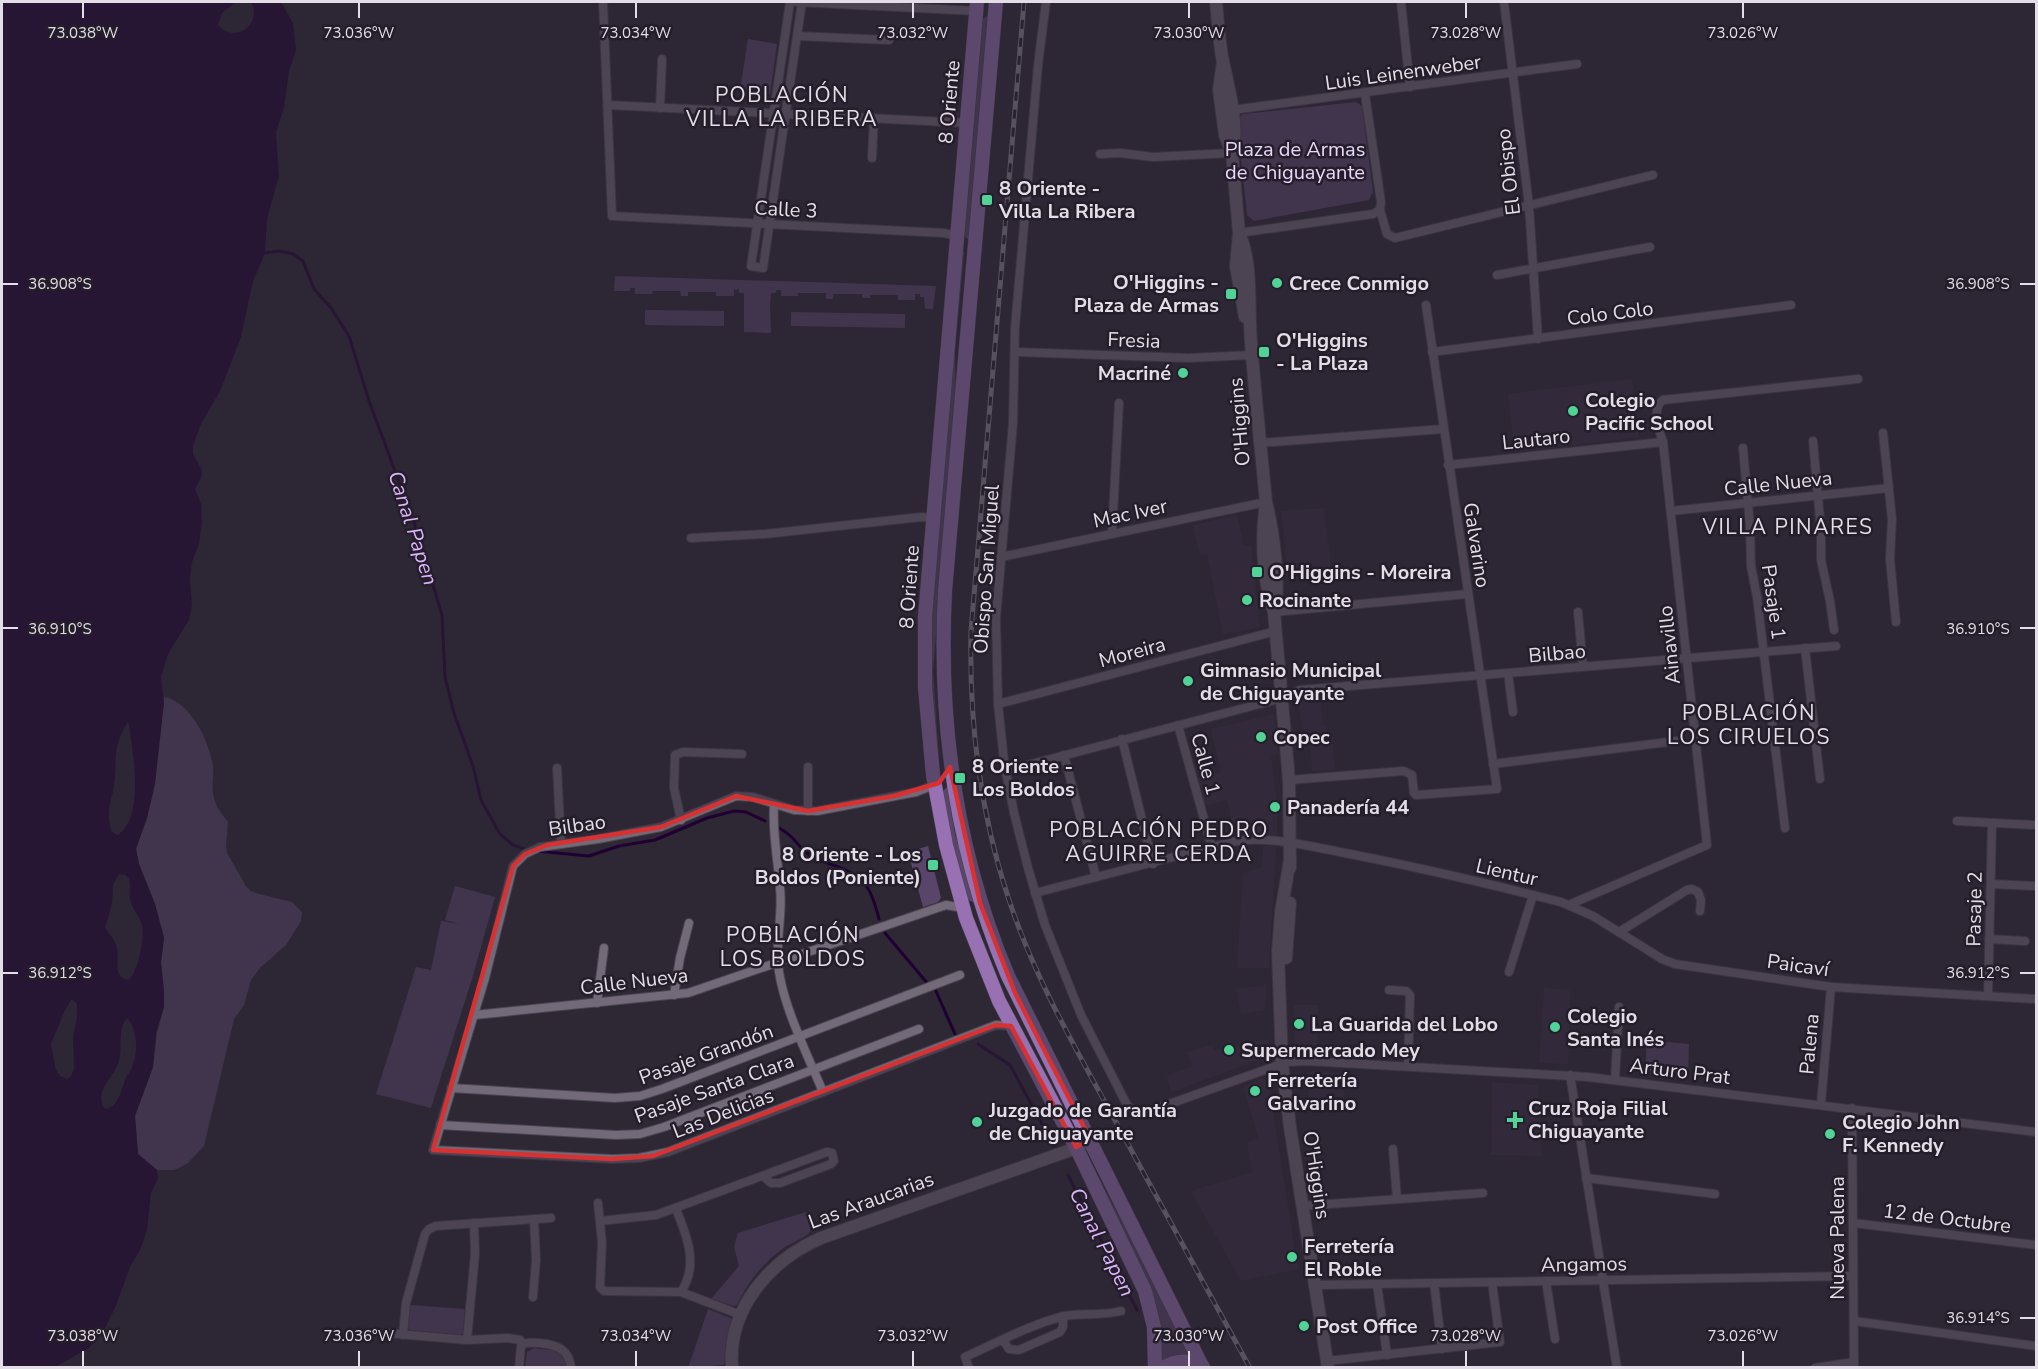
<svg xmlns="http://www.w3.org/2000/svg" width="2038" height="1369" font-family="'Nunito Sans',sans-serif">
	<rect width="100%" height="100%" fill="#2e2734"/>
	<g fill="#382d40">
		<polygon points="1632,379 1639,437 1515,452 1508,394"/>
		<polygon points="1324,508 1332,576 1288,581 1281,511"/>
		<polygon points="1237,515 1244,546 1251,545 1260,627 1223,635 1207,554 1200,555 1193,525"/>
		<polygon points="1320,696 1323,725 1326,725 1327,736 1332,736 1335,770 1312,771 1309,729 1302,729 1298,698"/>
		<polygon points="1274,714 1278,754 1271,756 1277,802 1277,836 1243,836 1242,833 1235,834 1227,800 1204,806 1197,779 1221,772 1211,729"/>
		<polygon points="1263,846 1276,846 1269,968 1237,968 1243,873 1262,867"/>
		<polygon points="1266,985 1265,1010 1241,1014 1236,989"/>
		<polygon points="1544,987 1570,991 1568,1064 1539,1063"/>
		<polygon points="1293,1005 1318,1005 1317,1050 1299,1051 1295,1046"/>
		<polygon points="1268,1039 1269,1056 1172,1092 1166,1076 1192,1066 1187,1052 1212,1045 1214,1051"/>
		<polygon points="1311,1071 1345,1073 1344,1100 1309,1100 1307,1075"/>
		<polygon points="1263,1079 1268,1081 1298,1269 1241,1281 1191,1191 1252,1172 1247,1142 1259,1139 1243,1086"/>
		<polygon points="1492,1082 1538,1085 1542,1156 1491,1155"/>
	</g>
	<g fill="#5a456a">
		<polygon points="989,15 970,238 967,239 963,234 981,20"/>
		<polygon points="748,39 777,44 770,94 740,90"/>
		<polygon points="1356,102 1362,106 1373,192 1369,200 1254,221 1247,215 1237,121 1243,114"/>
		<polygon points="961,252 964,252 955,352 956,398 933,671 940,775 932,708 930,620"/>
		<polygon points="615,276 936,286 933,309 925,309 924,297 920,297 920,294 915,294 915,300 898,300 898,295 870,295 870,298 862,298 862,294 834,294 833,299 826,299 826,293 798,293 798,296 781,296 781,290 776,290 776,293 771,293 770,306 771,333 744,332 744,293 739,293 739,289 734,290 734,296 716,296 716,292 688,292 688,296 681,296 680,291 653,291 652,294 635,294 635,288 630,288 630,291 614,291"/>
		<polygon points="645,310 724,311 724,326 645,325"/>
		<polygon points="791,312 905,314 905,328 791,326"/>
		<path d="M164 697C191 702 209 741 213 766 214 776 211 788 214 798 216 808 223 815 228 822L226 846 227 853 246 886 251 891 259 894 292 902 302 912 301 921 286 945 260 968 251 980 244 1005 234 1019 204 1146 188 1163 181 1167 174 1170H157L138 1154 135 1116 153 1067 157 1033 164 1007 161 962 164 937 155 904 139 864 136 849 152 798Z"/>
		<polygon points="947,787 955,834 974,900 973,902 965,899 956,867 941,793"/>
		<polygon points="928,846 941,898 938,902 923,907 908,852"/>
		<polygon points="455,886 495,897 472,979 431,1108 376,1094 416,967 431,970 441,921 460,924 445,920"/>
		<polygon points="1647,1040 1689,1044 1688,1076 1645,1070"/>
		<polygon points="1091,1166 1093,1166 1121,1220 1133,1240 1198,1367 1160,1367 1161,1340"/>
		<path d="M806 1212 810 1225V1232C803 1239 793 1242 785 1247 764 1262 748 1281 737 1305L734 1306 711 1299 739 1266 734 1247 738 1233Z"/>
		<polygon points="411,1305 465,1309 463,1333 460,1335 410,1330 407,1327"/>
		<polygon points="708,1309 732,1319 725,1363 723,1365 688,1368"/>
		<polygon points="534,1348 558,1351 566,1362 566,1367 525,1368 527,1352"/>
	</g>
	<path fill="#200033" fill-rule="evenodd" d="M2 2H236L222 13 218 25C236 45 263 23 251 2H281L293 23 296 50 289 71 284 108 276 132 279 176 267 219 265 253 253 281 241 337 221 389 200 426 193 446V454L202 470 201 478 195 489 201 504 202 523 199 544 192 562 190 579 192 605 189 620 168 654 161 677 164 703 155 784 147 818 136 849 139 864 155 904 164 938 161 962 164 990V1007L156 1033 153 1067 135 1116 138 1154 157 1170 158 1178 151 1193 147 1230 141 1248 131 1265 115 1308 103 1332 89 1348 55 1367H2ZM128 722C130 727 130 734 131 740 135 765 142 818 118 835L112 832C105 811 111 805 114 785 118 757 111 750 128 722ZM119 874 125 875 129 879C131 886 129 892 130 899 131 908 140 916 142 925 145 938 138 973 128 980 111 976 121 957 116 945 114 939 109 933 105 928L112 904 113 885ZM72 999 77 1004V1017L73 1037 74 1069 71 1076 67 1079 60 1076 56 1070 51 1044 65 1010ZM127 1018C138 1029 138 1054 132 1067 130 1072 127 1075 125 1080 121 1090 119 1107 105 1109 93 1091 114 1078 119 1061 123 1047 117 1030 127 1018Z"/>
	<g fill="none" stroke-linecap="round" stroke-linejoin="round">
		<g stroke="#200033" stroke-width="3">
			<polyline points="263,253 280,251 293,254 303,261 314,289 331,308 349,336 369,401 414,522 442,615 445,677 454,713 473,766 481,800 500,834 513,845 527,850"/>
			<path d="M779 828C796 837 795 844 807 853 814 859 824 862 833 865 865 876 871 887 879 919"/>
			<polyline points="536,851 589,856 619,846 655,840 707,818 734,811 746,812 765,821"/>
			<polyline points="885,933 928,984"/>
			<polyline points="935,989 955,1034"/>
			<polyline points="978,1044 1010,1065 1054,1146"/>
			<polyline points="1068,1175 1137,1310"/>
		</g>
		<g stroke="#4b4550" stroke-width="10">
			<g id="street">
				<polyline points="603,2 612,216 944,233 957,236"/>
				<polyline points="790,2 751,266 763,268 802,2"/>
				<polyline points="797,2 976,11"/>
				<polyline points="1046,2 1038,65 1015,328 1013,423 996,618 998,704 1004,761 1014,813 1028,868 1045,925 1081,1015 1127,1105 1136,1113 1147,1112 1287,1062 1307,1061 1588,1077 2036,1132"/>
				<polyline points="1401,2 1410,87"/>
				<polyline points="1504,2 1529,206 1538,339"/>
				<polyline points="797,36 889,40"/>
				<polyline points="1365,94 1381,202 1380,210"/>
				<polyline points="608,105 967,123"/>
				<polyline points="660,108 662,59"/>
				<polyline points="1232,110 1577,64"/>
				<polyline points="1100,154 1120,153 1153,157 1232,153"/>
				<polyline points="872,158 874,118"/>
				<polyline points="1380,210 1387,234 1395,238 1653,175"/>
				<polyline points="1239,233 1373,214 1380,210"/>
				<polyline points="1497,275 1650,247"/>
				<polyline points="1015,352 1188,358 1252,355"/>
				<polyline points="1432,352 1791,305"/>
				<polyline points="1883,433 1892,519 1890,559 1896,622"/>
				<polyline points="1813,441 1821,531 1821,560 1830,601 1834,630"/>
				<polyline points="1260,443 1443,429"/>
				<polyline points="1743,448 1750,526 1751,566 1757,597 1785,828"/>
				<polyline points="1448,465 1663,442"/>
				<polyline points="1671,511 1889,488"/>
				<polyline points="1112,534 1119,403"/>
				<polyline points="691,538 765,534 921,517 933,518"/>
				<polyline points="1001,557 1266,502"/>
				<polyline points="1274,612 1468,594"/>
				<polyline points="1578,612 1583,667"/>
				<polyline points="1805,648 1820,779"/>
				<polyline points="1508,673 1513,712"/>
				<polyline points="998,704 1276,631"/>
				<polyline points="1178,725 1212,848"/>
				<polyline points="1122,739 1153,864"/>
				<polyline points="1064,755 1096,877"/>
				<polyline points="1493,764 1676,741"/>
				<polyline points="557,768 561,844"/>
				<polyline points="1005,771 1271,701 1300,690 1836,646"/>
				<polyline points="1289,780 1404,771 1412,775 1414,793 1416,795 1497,789 1426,305"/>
				<polyline points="934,785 916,792 817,811 794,810 753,797 736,796 661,827 598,839 540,847 525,854 513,866 485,978 433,1150 612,1159 639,1158 668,1152 996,1025 1011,1026"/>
				<path d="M774 805C772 833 778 860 780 888 783 913 776 937 778 962 780 1000 808 1056 823 1092"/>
				<polyline points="808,811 808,767"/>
				<polyline points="681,820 674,788 675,755 683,752 742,754"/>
				<polyline points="1957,821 2036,825"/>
				<polyline points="1991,884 2036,886"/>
				<path d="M1035 893 1231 842C1268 835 1309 846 1345 853 1417 867 1490 884 1561 902L1593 916 1662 959 1675 964 1831 987 2036 999"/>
				<path d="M1571 904 1707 845 1663 442C1659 431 1651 408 1663 400L1858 379"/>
				<polyline points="1619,932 1687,890 1692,889 1698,892 1701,900 1700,911"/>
				<polyline points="1989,939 2025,941"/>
				<polyline points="1509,972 1533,895"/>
				<polyline points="1389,990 1406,991 1410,995 1408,1066"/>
				<polyline points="674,995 680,958 689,923"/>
				<polyline points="1988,996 1992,823"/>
				<polyline points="597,1003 604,948"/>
				<polyline points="475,1015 688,993 946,905 963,908"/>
				<polyline points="1570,1075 1617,1368"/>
				<polyline points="1615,1080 1619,1007"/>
				<polyline points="451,1088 615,1098 640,1096 662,1089 960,975"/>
				<polyline points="1821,1104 1831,987"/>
				<polyline points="1852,1108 1854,1368"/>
				<polyline points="440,1125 616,1135 640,1134 664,1127 919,1029"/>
				<polyline points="1393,1149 1397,1199"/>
				<polyline points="1586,1178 1715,1194"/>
				<polyline points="598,1203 602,1242 600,1287 604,1291 681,1292 741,1315"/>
				<polyline points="1302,1206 1483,1193"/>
				<path d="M676 1209C687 1236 699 1265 681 1292"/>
				<polyline points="600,1221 656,1215 827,1152 832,1153 834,1161 831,1164 780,1183 771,1183 764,1177"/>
				<polyline points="1853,1223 2036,1245"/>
				<polyline points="1546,1281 1555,1339"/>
				<polyline points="1434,1283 1442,1349"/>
				<polyline points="1377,1284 1387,1355"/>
				<polyline points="1315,1285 1853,1276"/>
				<polyline points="533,1297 536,1260 534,1219"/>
				<polyline points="1854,1321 2036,1346"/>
				<polyline points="386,1333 467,1340 508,1338 520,1340 523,1344"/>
				<polyline points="403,1335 406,1303 425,1234 429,1229 436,1226 551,1218"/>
				<polyline points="467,1340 475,1254 474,1223"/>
				<polyline points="1003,1340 1009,1349 1019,1350 1060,1332 1063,1327 1063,1316"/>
				<polyline points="1327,1361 1500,1342 1492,1282"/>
				<path d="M519 1368 521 1346C527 1341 532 1343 540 1343 557 1345 569 1349 571 1368"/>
				<path d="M969 1368 965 1357C994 1344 1036 1322 1065 1316 1084 1313 1102 1316 1121 1311"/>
				<polyline points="1815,1368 1854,1362"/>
			</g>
		</g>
		<g stroke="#4b4550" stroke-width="14">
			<g id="secondary">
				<path d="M1216 2C1218 21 1219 42 1223 62 1229 89 1238 121 1233 149"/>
				<polyline points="1223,61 1219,90 1225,135 1232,153 1239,233 1236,266 1245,317"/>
				<path d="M1239 233C1253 263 1248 309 1251 342 1255 395 1261 449 1266 502 1273 529 1280 581 1275 608"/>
				<path d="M1266 502C1261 537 1262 578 1274 612L1289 780 1290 868"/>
				<polyline points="1290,860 1281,912 1278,952 1282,1063 1290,1127 1328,1368"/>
				<polyline points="1286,958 1290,903"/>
				<path d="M732 1368C727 1309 770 1260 821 1238L1068 1151 1090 1139"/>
			</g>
		</g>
		<g stroke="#4b4550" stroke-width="15">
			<g id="primary">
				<polyline points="977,2 925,617 925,687 933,775 946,845 966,918 999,1001 1076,1147 1145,1291 1154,1327 1155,1368"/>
				<path d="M996 2 945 591C938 724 956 853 1008 976L1203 1368"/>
				<path d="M1163 1368C1178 1359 1189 1360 1203 1367"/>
			</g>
		</g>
		<use href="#street" stroke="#726979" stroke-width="8"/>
		<use href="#secondary" stroke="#726979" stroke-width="12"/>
		<use href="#primary" stroke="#9771b2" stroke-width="14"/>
		<g stroke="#8b8590" stroke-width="5">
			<path id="rail" d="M1024 2 971 631C969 722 980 813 1009 900 1035 979 1077 1051 1117 1124 1161 1205 1205 1286 1250 1368"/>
		</g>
		<use href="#rail" stroke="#241d2a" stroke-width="3" stroke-dasharray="9" stroke-linecap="butt"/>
	</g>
	<path d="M0 0H2038V1369H0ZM950 767 980 903 1015 993 1090 1139 1076 1147 1011 1026 996 1025 653 1156 612 1159 433 1150 513 866 525 854 547 845 661 827 736 796 808 811 894 796 939 783Z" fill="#2e2734" fill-opacity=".55" fill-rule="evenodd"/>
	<path fill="none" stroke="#d73132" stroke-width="4.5" stroke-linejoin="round" d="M950 767 980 903 1015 993 1090 1139 1076 1147 1011 1026 996 1025 653 1156 612 1159 433 1150 513 866 525 854 547 845 661 827 736 796 808 811 894 796 939 783Z"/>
	<path fill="none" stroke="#e2dde6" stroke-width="2" d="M83 3V18M359 3V18M636 3V18M913 3V18M1189 3V18M1466 3V18M1743 3V18M3 284H18M2020 284H2035M3 628H18M2020 628H2035M3 973H18M2020 973H2035M2020 1318H2035M83 1351V1366M359 1351V1366M636 1351V1366M913 1351V1366M1189 1351V1366M1466 1351V1366M1743 1351V1366"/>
	<g fill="#51d398" stroke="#241d2a" stroke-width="2">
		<rect x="981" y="194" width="12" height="12" rx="3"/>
		<circle cx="1277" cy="283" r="6"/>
		<rect x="1225" y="288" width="12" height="12" rx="3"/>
		<rect x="1258" y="346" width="12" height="12" rx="3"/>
		<circle cx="1183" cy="373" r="6"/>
		<circle cx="1573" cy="411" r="6"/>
		<rect x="1251" y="566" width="12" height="12" rx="3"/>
		<circle cx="1247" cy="600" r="6"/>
		<circle cx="1188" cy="681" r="6"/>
		<circle cx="1261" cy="737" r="6"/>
		<rect x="954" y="772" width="12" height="12" rx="3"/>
		<circle cx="1275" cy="807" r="6"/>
		<rect x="927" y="859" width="12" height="12" rx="3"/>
		<circle cx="1299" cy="1024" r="6"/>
		<circle cx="1555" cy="1027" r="6"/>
		<circle cx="1229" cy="1050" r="6"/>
		<circle cx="1255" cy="1091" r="6"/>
		<path d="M1512 1111h6v6h6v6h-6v6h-6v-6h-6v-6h6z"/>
		<circle cx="977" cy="1122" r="6"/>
		<circle cx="1830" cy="1134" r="6"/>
		<circle cx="1292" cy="1257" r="6"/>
		<circle cx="1304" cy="1326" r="6"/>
	</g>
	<g text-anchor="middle" stroke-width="5" stroke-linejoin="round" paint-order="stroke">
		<g font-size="20" fill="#e2dde6" stroke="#241d2a">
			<text transform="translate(1403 72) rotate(-8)" y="7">Luis Leinenweber</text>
			<text transform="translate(949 102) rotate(-85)" y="7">8 Oriente</text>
			<text transform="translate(1508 172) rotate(-97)" y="7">El Obispo</text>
			<text transform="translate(786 209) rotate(3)" y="7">Calle 3</text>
			<text transform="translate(1610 313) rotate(-7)" y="7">Colo Colo</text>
			<text transform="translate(1134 340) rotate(2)" y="7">Fresia</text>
			<text transform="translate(1239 422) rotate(-95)" y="7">O'Higgins</text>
			<text transform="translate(1536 439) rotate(-6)" y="7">Lautaro</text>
			<text transform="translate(1778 483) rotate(-6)" y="7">Calle Nueva</text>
			<text transform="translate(1130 513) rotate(-12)" y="7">Mac Iver</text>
			<text transform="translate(1477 545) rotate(81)" y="7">Galvarino</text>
			<text transform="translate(986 569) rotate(-86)" y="7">Obispo San Miguel</text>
			<text transform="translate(909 587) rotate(-86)" y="7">8 Oriente</text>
			<text transform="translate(1774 602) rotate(82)" y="7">Pasaje 1</text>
			<text transform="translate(1669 645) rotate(-96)" y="7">Ainavillo</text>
			<text transform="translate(1132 652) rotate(-15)" y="7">Moreira</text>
			<text transform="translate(1557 653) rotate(-5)" y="7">Bilbao</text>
			<text transform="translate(1206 764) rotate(75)" y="7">Calle 1</text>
			<text transform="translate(577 825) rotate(-8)" y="7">Bilbao</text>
			<text transform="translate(1507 872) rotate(13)" y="7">Lientur</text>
			<text transform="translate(1974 909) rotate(-89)" y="7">Pasaje 2</text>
			<text transform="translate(1798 965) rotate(8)" y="7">Paicaví</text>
			<text transform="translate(634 981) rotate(-7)" y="7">Calle Nueva</text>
			<text transform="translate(1809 1044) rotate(-85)" y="7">Palena</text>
			<text transform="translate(706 1054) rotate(-20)" y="7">Pasaje Grandón</text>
			<text transform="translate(1680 1071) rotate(7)" y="7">Arturo Prat</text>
			<text transform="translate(714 1088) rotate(-20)" y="7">Pasaje Santa Clara</text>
			<text transform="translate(723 1113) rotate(-21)" y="7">Las Delicias</text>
			<text transform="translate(1317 1175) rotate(81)" y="7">O'Higgins</text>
			<text transform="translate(871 1200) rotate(-20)" y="7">Las Araucarias</text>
			<text transform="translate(1947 1218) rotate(7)" y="7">12 de Octubre</text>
			<text transform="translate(1837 1238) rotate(-90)" y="7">Nueva Palena</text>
			<text transform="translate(1584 1264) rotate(-1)" y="7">Angamos</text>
		</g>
		<g font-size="20" fill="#ead7fa" stroke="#241d2a">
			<text x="1295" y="156">Plaza de Armas<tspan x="1295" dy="23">de Chiguayante</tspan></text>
		</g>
		<g font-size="20" font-weight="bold" fill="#e2dde6" stroke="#241d2a" text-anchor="start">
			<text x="999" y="195">8 Oriente -<tspan x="999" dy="23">Villa La Ribera</tspan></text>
			<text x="1219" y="289" text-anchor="end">O'Higgins -<tspan x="1219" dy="23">Plaza de Armas</tspan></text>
			<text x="1289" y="290">Crece Conmigo</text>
			<text x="1276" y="347">O'Higgins<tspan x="1276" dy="23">- La Plaza</tspan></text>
			<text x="1171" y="380" text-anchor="end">Macriné</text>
			<text x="1585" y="407">Colegio<tspan x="1585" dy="23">Pacific School</tspan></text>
			<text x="1269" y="579">O'Higgins - Moreira</text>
			<text x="1259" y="607">Rocinante</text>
			<text x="1200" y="677">Gimnasio Municipal<tspan x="1200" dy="23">de Chiguayante</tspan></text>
			<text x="1273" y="744">Copec</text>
			<text x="972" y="773">8 Oriente -<tspan x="972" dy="23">Los Boldos</tspan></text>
			<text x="1287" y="814">Panadería 44</text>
			<text x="921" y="861" text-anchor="end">8 Oriente - Los<tspan x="921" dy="23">Boldos (Poniente)</tspan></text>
			<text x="1567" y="1023">Colegio<tspan x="1567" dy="23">Santa Inés</tspan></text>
			<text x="1311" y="1031">La Guarida del Lobo</text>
			<text x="1241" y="1057">Supermercado Mey</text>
			<text x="1267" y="1087">Ferretería<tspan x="1267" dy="23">Galvarino</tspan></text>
			<text x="1528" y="1115">Cruz Roja Filial<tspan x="1528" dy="23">Chiguayante</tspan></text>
			<text x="989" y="1117">Juzgado de Garantía<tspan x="989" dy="23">de Chiguayante</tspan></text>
			<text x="1842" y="1129">Colegio John<tspan x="1842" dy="23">F. Kennedy</tspan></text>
			<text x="1304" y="1253">Ferretería<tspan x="1304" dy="23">El Roble</tspan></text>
			<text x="1316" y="1333">Post Office</text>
		</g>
		<g font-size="21" letter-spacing="1.5" fill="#e2dde6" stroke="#241d2a">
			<text x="782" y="102">POBLACIÓN<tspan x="782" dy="24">VILLA LA RIBERA</tspan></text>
			<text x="1788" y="534">VILLA PINARES</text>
			<text x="1749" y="720">POBLACIÓN<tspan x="1749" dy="24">LOS CIRUELOS</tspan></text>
			<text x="1159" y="837">POBLACIÓN PEDRO<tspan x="1159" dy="24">AGUIRRE CERDA</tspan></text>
			<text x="793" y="942">POBLACIÓN<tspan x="793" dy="24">LOS BOLDOS</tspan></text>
		</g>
		<g font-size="21" font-style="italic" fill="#dcb5fb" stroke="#241d2a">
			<text transform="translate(413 528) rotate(72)" y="7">Canal Papen</text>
			<text transform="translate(1102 1242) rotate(63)" y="7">Canal Papen</text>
		</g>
	</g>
	<g font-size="15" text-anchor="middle" fill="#e2dde6" stroke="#241d2a" stroke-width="5" stroke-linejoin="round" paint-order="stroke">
		<text x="83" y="38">73.038°W</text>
		<text x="359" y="38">73.036°W</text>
		<text x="636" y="38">73.034°W</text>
		<text x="913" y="38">73.032°W</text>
		<text x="1189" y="38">73.030°W</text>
		<text x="1466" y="38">73.028°W</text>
		<text x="1743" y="38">73.026°W</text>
		<text x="60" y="289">36.908°S</text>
		<text x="1978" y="289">36.908°S</text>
		<text x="60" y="634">36.910°S</text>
		<text x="1978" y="634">36.910°S</text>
		<text x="60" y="978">36.912°S</text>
		<text x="1978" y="978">36.912°S</text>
		<text x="1978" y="1323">36.914°S</text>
		<text x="83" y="1341">73.038°W</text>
		<text x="359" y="1341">73.036°W</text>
		<text x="636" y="1341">73.034°W</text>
		<text x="913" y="1341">73.032°W</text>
		<text x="1189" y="1341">73.030°W</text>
		<text x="1466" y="1341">73.028°W</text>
		<text x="1743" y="1341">73.026°W</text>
	</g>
	<rect width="2038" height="1369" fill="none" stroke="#e2dde6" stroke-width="6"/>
</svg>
